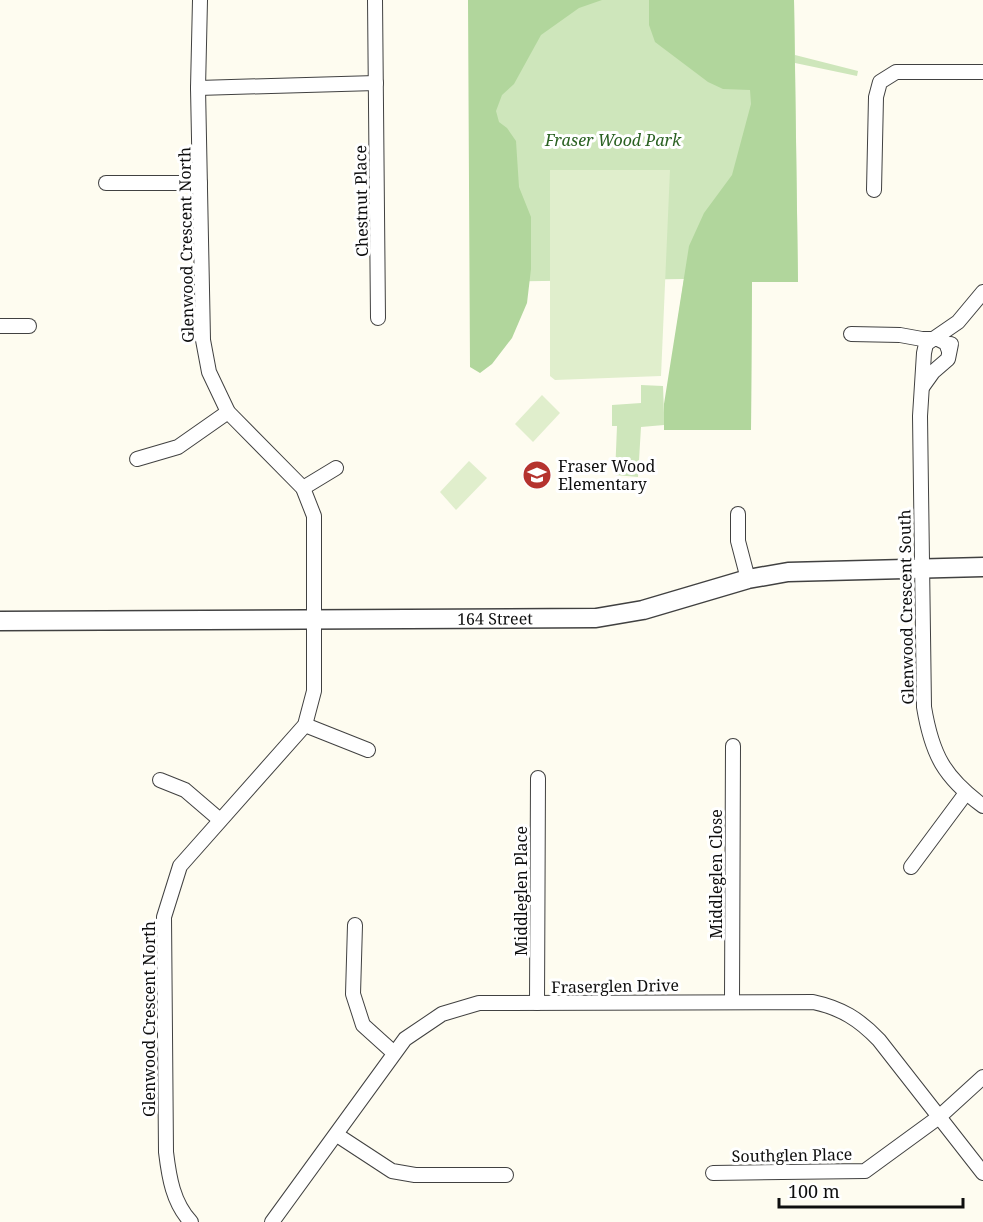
<svg xmlns="http://www.w3.org/2000/svg" width="983" height="1222" font-family="'Noto Serif',serif">
	<rect width="100%" height="100%" fill="#fefcf0"/>
	<polygon fill="#cee6bb" points="471,0 794,0 795,55 858,71 857,76 795,63 798,282 752,282 751,430 664,430 664,425 641,427 638,477 615,475 617,426 612,426 612,405 641,403 641,385 663,386 664,413 684,279 475,282"/>
	<g fill="#b1d69c">
		<polygon points="468,0 602,0 579,8 541,35 514,84 502,95 496,111 499,122 507,128 516,141 519,187 531,217 531,269 527,303 512,338 492,364 480,373 470,367"/>
		<polygon points="649,0 794,0 798,282 752,282 751,430 664,430 664,404 689,246 704,213 732,175 751,104 750,90 723,89 708,82 655,42 649,25"/>
	</g>
	<g fill="#e0eecc">
		<polygon points="550,170 670,170 661,376 555,380 550,376"/>
		<polygon points="542,395 560,413 533,442 515,424"/>
		<polygon points="469,461 487,478 456,510 440,492"/>
	</g>
	<g fill="none" stroke-linecap="round" stroke-linejoin="round">
		<g stroke="#414141" stroke-width="16">
			<g id="minor">
				<polyline points="375,0 378,318"/>
				<polyline points="198,88 376,83"/>
				<polyline points="106,183 200,183"/>
				<polyline points="874,190 876,97 880,82 896,72 983,72"/>
				<path d="M983 292 958 322 926 344 924 353 920 416 924 707C932 755 944 777 983 806"/>
				<polyline points="0,326 29,326"/>
				<polyline points="851,334 900,335 922,339 938,339 946,343 949,351"/>
				<polyline points="923,386 933,372 948,359 951,344"/>
				<polyline points="137,459 178,447 228,412"/>
				<polyline points="303,488 336,468"/>
				<polyline points="738,514 738,541 748,579"/>
				<polyline points="305,725 368,750"/>
				<polyline points="160,780 185,790 220,820"/>
				<polyline points="911,867 966,793"/>
				<polyline points="355,925 353,994 363,1025 394,1053"/>
				<polyline points="732,1001 733,746"/>
				<polyline points="537,1003 538,778"/>
				<polyline points="337,1135 392,1171 415,1175 506,1175"/>
				<polyline points="713,1173 865,1171 939,1117 983,1077"/>
				<path d="M191 1222C173 1203 169 1177 166 1152L164 917 180 866 305 725 314 691V516L303 488 228 412 209 372 203 340 198 88 200 0"/>
				<path d="M272 1222 405 1039 442 1014 479 1003 813 1002C841 1008 859 1019 879 1040L983 1173"/>
			</g>
		</g>
		<g stroke="#414141" stroke-width="21">
			<g id="tertiary">
				<path id="s1" d="M0 621 596 618 643 610 748 579 788 572 983 567"/>
			</g>
		</g>
		<use href="#minor" stroke="#fff" stroke-width="14"/>
		<use href="#tertiary" stroke="#fff" stroke-width="18"/>
	</g>
	<defs>
		<g id="school-disc" transform="scale(1.5)"><circle r="9.5" fill="#b5332f" stroke="#fff"/><path d="M0-5L7-2L0 1L-7-2ZM-4 1L0 2.5L4 1V4Q0 6-4 4Z" fill="#fff"/></g>
	</defs>
	<g fill-rule="evenodd">
		<use href="#school-disc" x="537" y="475"/>
	</g>
	<g text-anchor="middle" stroke-width="6" stroke-linejoin="round" paint-order="stroke">
		<g font-size="16" font-style="italic" fill="#2a6122" stroke="#fff">
			<text x="613" y="146">Fraser Wood Park</text>
		</g>
		<g font-size="16" fill="#0e0e0e" stroke="#fff">
			<text transform="translate(361 201) rotate(-91)" y="6">Chestnut Place</text>
			<text transform="translate(186 245) rotate(-91)" y="6">Glenwood Crescent North</text>
			<text transform="translate(906 607) rotate(-91)" y="6">Glenwood Crescent South</text>
			<text dy="6" stroke="none"><textPath href="#s1" startOffset="495">164 Street</textPath></text>
			<text transform="translate(716 874) rotate(-90)" y="6">Middleglen Close</text>
			<text transform="translate(521 891) rotate(-90)" y="6">Middleglen Place</text>
			<text transform="translate(615 986) rotate(-1)" y="6">Fraserglen Drive</text>
			<text transform="translate(149 1019) rotate(-90)" y="6">Glenwood Crescent North</text>
			<text transform="translate(792 1155) rotate(-1)" y="6">Southglen Place</text>
		</g>
		<g font-size="16" fill="#0e0e0e" stroke="#fff" text-anchor="start">
			<text x="558" y="472">Fraser Wood<tspan x="558" dy="18">Elementary</tspan></text>
		</g>
	</g>
	<path d="M779 1198v9h184v-9" fill="none" stroke="#0e0e0e" stroke-width="3"/>
	<text x="788" y="1198" font-size="18" fill="#0e0e0e" stroke="#ffffff" stroke-width="4.5" paint-order="stroke">100 m</text>
</svg>
